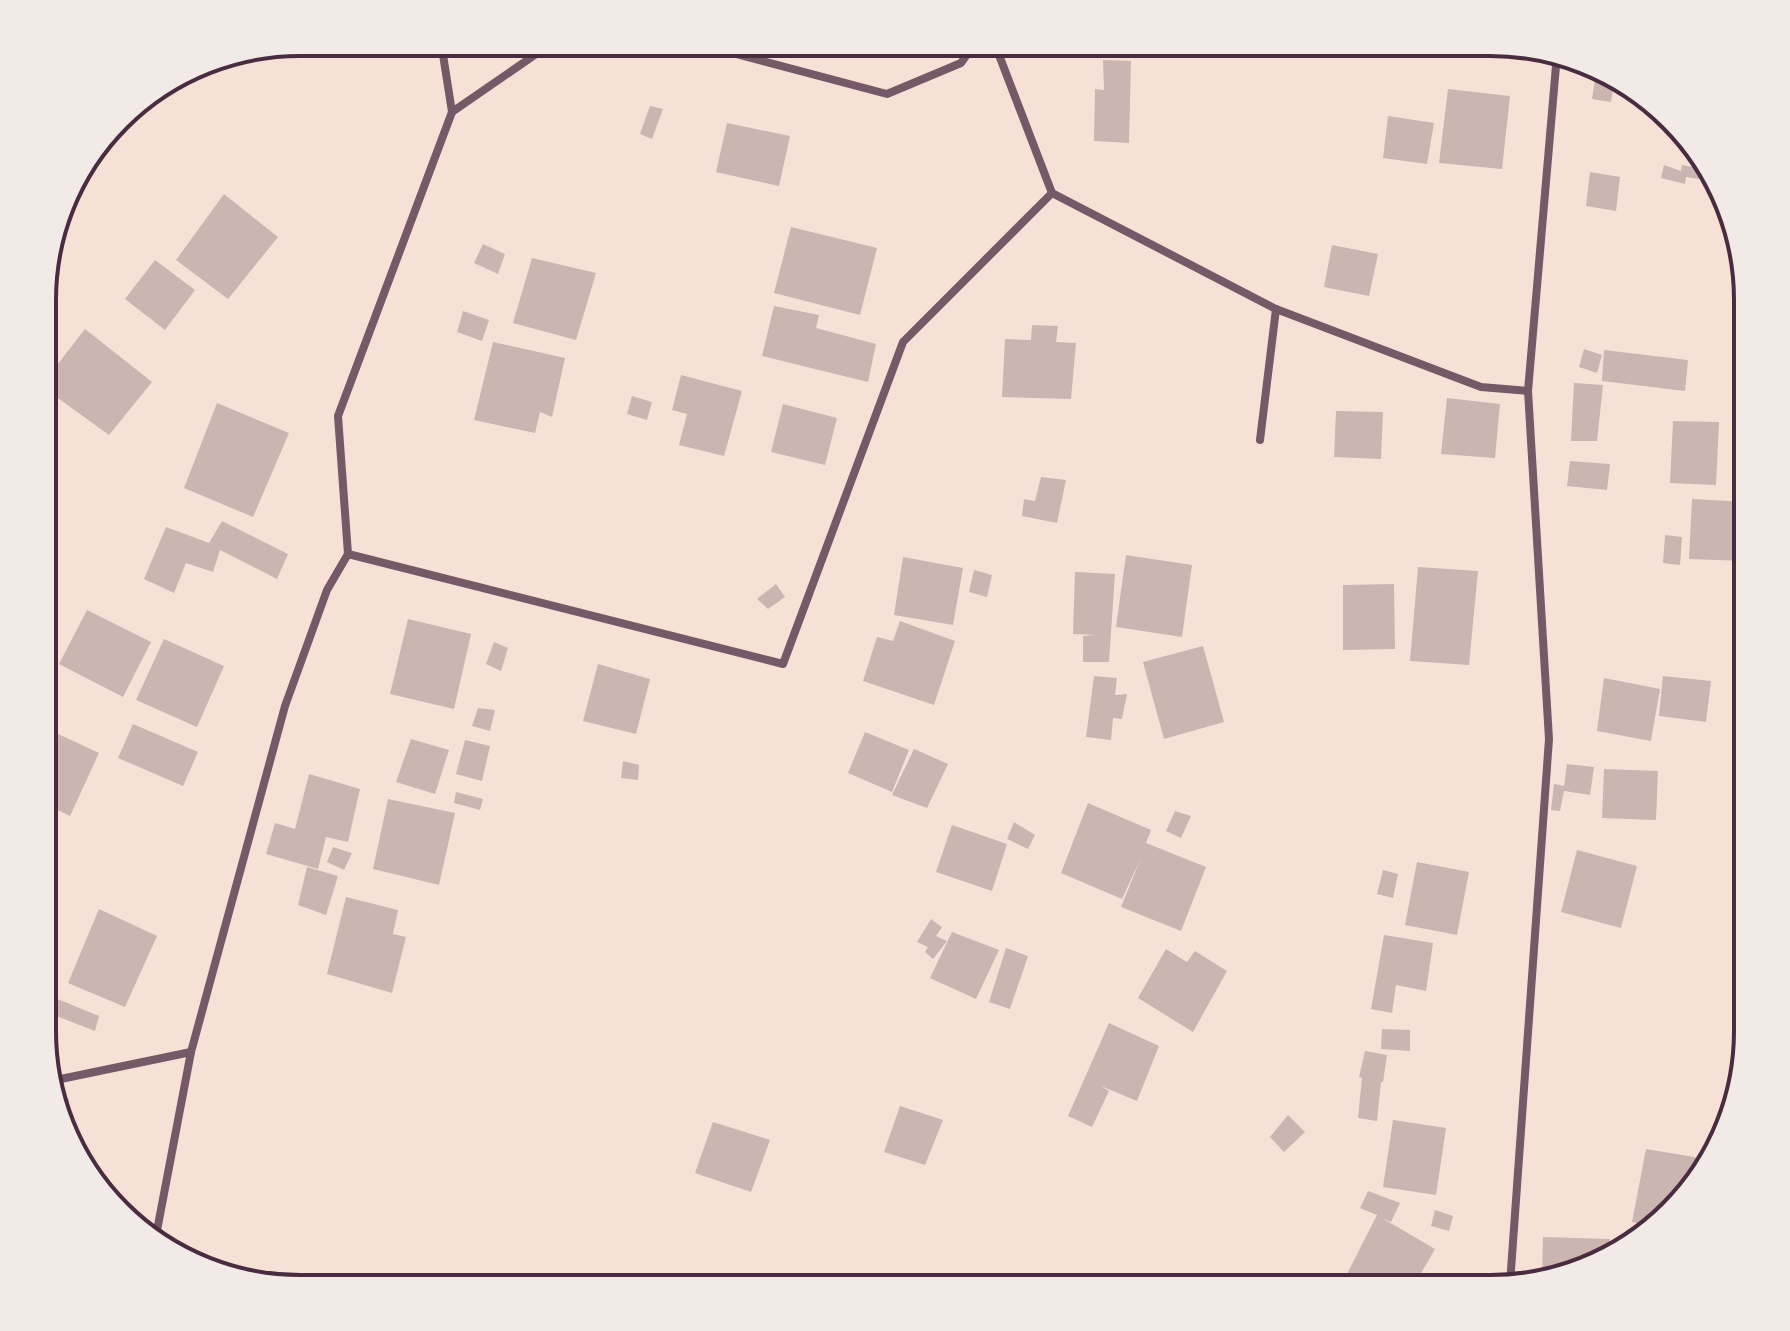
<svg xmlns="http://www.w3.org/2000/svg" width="1790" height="1331" font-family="'Noto Sans',sans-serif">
	<rect width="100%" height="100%" fill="#f7e1d7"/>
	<g fill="#ccb4b1">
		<polygon points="1103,60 1131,61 1129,143 1094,141 1095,89 1104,90"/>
		<polygon points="1595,80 1614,83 1611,102 1592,99"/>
		<polygon points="1448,89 1510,96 1502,169 1439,163"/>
		<polygon points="650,106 663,109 652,139 640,134"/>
		<polygon points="1388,116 1434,123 1427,164 1383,158"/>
		<polygon points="727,123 790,136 779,186 716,172"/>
		<polygon points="1664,165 1681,171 1682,165 1704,169 1699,179 1686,177 1685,184 1661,178"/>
		<polygon points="1590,172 1620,177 1616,211 1586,206"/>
		<polygon points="224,194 278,237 228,299 176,260"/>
		<polygon points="791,227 877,248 860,315 774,293"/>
		<polygon points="483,244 505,254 498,274 474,263"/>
		<polygon points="1332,245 1378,254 1369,296 1324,287"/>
		<polygon points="532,258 596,273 576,340 513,323"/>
		<polygon points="155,260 195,290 165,330 125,299"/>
		<polygon points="774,306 819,315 816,328 876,344 868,382 762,356"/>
		<polygon points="463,311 489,320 482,341 457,332"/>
		<polygon points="1032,325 1058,326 1056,342 1076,343 1071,399 1002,397 1005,339 1031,340"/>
		<polygon points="85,329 152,382 109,435 44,388 44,382"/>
		<polygon points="493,342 565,358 552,417 540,412 535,433 474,420"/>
		<polygon points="1584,349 1602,355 1597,373 1579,367"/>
		<polygon points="1604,350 1688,360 1685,391 1602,381"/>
		<polygon points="681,375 742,391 724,456 679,445 687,414 672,410"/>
		<polygon points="1574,383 1603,385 1597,441 1571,441"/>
		<polygon points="632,396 652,402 647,420 627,414"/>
		<polygon points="1447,398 1500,404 1495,458 1441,454"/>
		<polygon points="217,403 289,433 253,517 184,488"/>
		<polygon points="783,404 837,418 825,465 771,452"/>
		<polygon points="1336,411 1383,412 1381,459 1334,457"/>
		<polygon points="1673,421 1719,422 1716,485 1670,483"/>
		<polygon points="1570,461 1610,464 1607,490 1567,486"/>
		<polygon points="1041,477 1066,480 1057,523 1022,516 1024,499 1035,501"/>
		<polygon points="1692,499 1747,502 1745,561 1689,559"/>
		<polygon points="222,521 288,554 277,579 220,550 213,572 186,563 174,593 144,579 166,527 209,543"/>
		<polygon points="1665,535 1682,537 1680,565 1663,563"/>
		<polygon points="1126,555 1192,565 1182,637 1116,627"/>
		<polygon points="903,557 963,568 953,625 894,615"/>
		<polygon points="1418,567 1478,571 1469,665 1410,661"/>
		<polygon points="974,570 992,575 987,597 969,592"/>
		<polygon points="1075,572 1115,574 1109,662 1083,662 1083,636 1097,635 1073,634"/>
		<polygon points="776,584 785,597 768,609 757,599"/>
		<polygon points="1394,584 1395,649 1343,650 1343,585"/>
		<polygon points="87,610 151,642 123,697 59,664"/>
		<polygon points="408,619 471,634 454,709 390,694"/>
		<polygon points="900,621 955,641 934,705 863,681 877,637 893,641"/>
		<polygon points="164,639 224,666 197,727 136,700"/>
		<polygon points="494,642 508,648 501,671 486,664"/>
		<polygon points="1203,646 1224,722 1164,739 1143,662"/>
		<polygon points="598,664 650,679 636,734 583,721"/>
		<polygon points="1094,676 1117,678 1115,695 1127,694 1122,719 1113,718 1111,740 1086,737"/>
		<polygon points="1663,676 1711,681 1706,722 1659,716"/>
		<polygon points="1604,678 1660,689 1651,741 1597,731"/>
		<polygon points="478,708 495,710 490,731 472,726"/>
		<polygon points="133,724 198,752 183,786 118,758"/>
		<polygon points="43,727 99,753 70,816 43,803"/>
		<polygon points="865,732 909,750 892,792 848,773"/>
		<polygon points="411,739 449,750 435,794 396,782"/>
		<polygon points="465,740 490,746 482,781 456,774"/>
		<polygon points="914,749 948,764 927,808 892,795"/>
		<polygon points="623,761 639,765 638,780 621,778"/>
		<polygon points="1567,764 1594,767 1590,795 1564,791 1560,811 1551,810 1554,784 1564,786"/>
		<polygon points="1604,769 1658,771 1656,820 1602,818"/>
		<polygon points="309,774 360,789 348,842 326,837 318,869 266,854 275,823 295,829"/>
		<polygon points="456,792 483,799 480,810 454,803"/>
		<polygon points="388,799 455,813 439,885 373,869"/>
		<polygon points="1088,803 1151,830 1146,843 1206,867 1181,931 1121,907 1141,858 1122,899 1061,873"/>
		<polygon points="1175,811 1191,816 1181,838 1166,831"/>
		<polygon points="1014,822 1035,835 1028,849 1007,839"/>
		<polygon points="952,825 1007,844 992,891 936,872"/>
		<polygon points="333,847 352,853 344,870 327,862"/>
		<polygon points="1577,850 1637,866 1621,928 1561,912"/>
		<polygon points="1417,862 1469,872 1457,935 1405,925"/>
		<polygon points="307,867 338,876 326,915 298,905"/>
		<polygon points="1383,870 1398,874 1393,898 1377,894"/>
		<polygon points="346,897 398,910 393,934 406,937 392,993 327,974"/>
		<polygon points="99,909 157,936 125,1007 68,983"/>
		<polygon points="931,919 942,927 936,936 947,941 933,959 925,952 928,947 917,942"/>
		<polygon points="952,932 999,950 976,999 930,978"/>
		<polygon points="1384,935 1433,943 1426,991 1396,985 1392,1013 1371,1009"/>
		<polygon points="1006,948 1028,956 1010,1009 989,1002"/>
		<polygon points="1166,949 1187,962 1195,951 1227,971 1193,1032 1138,998"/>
		<polygon points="55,998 99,1016 95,1031 51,1014"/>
		<polygon points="1109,1023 1159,1046 1137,1101 1101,1086 1109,1091 1092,1127 1068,1116"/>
		<polygon points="1382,1029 1410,1030 1410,1051 1381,1049"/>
		<polygon points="1365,1051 1387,1055 1383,1082 1381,1082 1377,1121 1358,1118 1362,1078 1359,1077"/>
		<polygon points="55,1095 69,1099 63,1122 62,1122"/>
		<polygon points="900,1106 943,1120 925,1165 884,1152"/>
		<polygon points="1288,1115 1305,1132 1284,1152 1270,1137"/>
		<polygon points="1393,1120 1446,1128 1436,1195 1383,1187"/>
		<polygon points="713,1122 770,1140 751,1192 695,1173"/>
		<polygon points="1646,1149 1706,1159 1704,1170 1684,1201 1652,1226 1632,1222"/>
		<polygon points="1368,1191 1400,1203 1391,1222 1382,1218 1435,1249 1412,1289 1367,1289 1345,1278 1377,1215 1360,1208"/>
		<polygon points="1435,1210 1453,1216 1449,1231 1431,1226"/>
		<polygon points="1543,1237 1610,1239 1609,1258 1604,1263 1542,1277"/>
		<polygon points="742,1280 757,1289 738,1289"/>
	</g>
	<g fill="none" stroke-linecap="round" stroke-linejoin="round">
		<g stroke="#755966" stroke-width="8">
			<polyline points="441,42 452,112"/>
			<polyline points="691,42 887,94 961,63 976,42"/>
			<polyline points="994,42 1052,193 1276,309 1481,387 1528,391"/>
			<polyline points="1260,440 1276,309"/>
			<polyline points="348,554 783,664 903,342 1052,193"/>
			<polyline points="51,1081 191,1052"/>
			<polyline points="155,1241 191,1052 285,706 327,590 348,554 338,416 452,112 539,52 568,42"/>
			<polyline points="1510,1284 1549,739 1528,391 1557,54"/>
		</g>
	</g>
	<path d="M0 0H1790V1331H0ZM300 56H1490A244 244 0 0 1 1734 300V1031A244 244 0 0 1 1490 1275H300A244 244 0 0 1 56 1031V300A244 244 0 0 1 300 56Z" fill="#f1eae7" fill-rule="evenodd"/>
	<path fill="none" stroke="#4a2c40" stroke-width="4" d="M300 56H1490A244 244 0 0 1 1734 300V1031A244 244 0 0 1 1490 1275H300A244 244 0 0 1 56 1031V300A244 244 0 0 1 300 56Z"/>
</svg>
